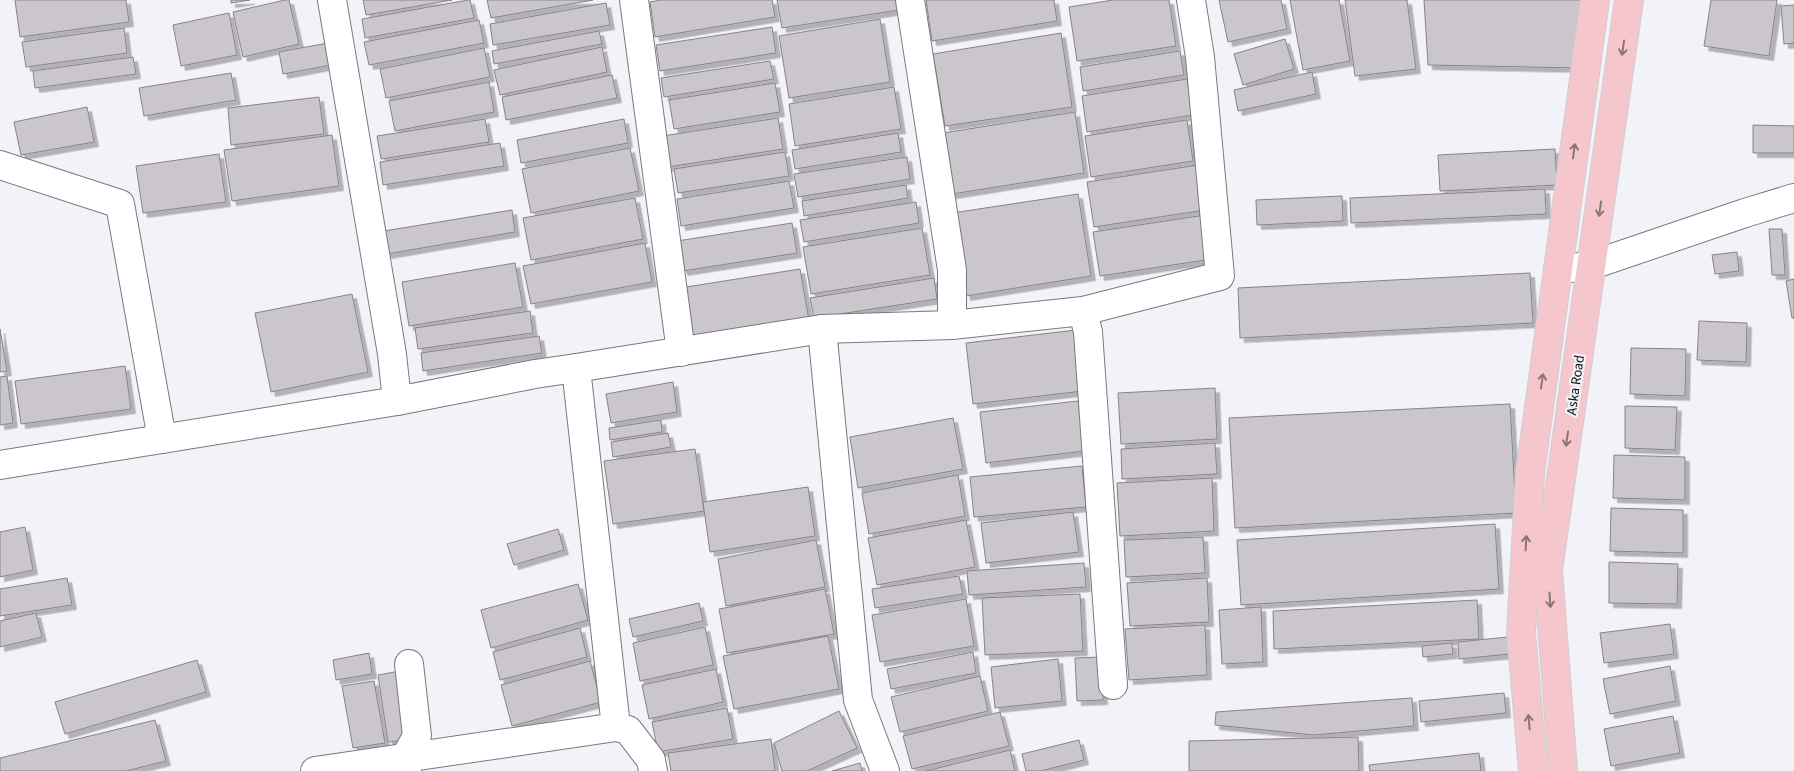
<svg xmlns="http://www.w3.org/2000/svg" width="1794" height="771" font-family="'Source Sans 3',sans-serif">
	<defs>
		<filter id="shadow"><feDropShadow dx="4.5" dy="4.5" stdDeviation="0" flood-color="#0004"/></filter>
	</defs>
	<rect width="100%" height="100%" fill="#f1f3f9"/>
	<g fill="#cbc6cb" stroke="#888387" filter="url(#shadow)">
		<polygon points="15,0 126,0 129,22 20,37"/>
		<polygon points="231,0 250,0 231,3"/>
		<polygon points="285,0 289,0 299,44 243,57 233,12"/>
		<polygon points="363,0 452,0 366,15"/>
		<polygon points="468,0 470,0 474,18 365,38 362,19"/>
		<polygon points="487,0 593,0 491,18"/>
		<polygon points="661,0 772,0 775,17 655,37 650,2"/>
		<polygon points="777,0 897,0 899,10 782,28"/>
		<polygon points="926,0 1054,0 1057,21 932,41"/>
		<polygon points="1113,0 1169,0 1176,46 1077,61 1069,7"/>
		<polygon points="1219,0 1281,0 1287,29 1228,42"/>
		<polygon points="1290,0 1339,0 1350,61 1303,70"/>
		<polygon points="1345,0 1407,0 1416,69 1355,76"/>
		<polygon points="1424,0 1585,0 1580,68 1428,65"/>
		<polygon points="1711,0 1777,0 1769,56 1704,46"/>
		<polygon points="606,3 610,25 493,45 490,24"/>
		<polygon points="1794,5 1794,43 1784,44 1781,6"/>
		<polygon points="229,13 237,55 181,66 173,25"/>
		<polygon points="880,19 890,82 789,98 779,36"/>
		<polygon points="479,20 484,43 369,65 364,42"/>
		<polygon points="772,27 776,53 660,71 656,45"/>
		<polygon points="124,28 127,53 26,67 22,42"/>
		<polygon points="599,31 602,44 494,64 492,51"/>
		<polygon points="1061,33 1072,107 945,126 933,54"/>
		<polygon points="1285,39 1294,69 1243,85 1234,54"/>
		<polygon points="328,43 331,65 283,74 279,52"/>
		<polygon points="602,47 607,72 500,95 494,70"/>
		<polygon points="484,48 490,77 386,98 380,69"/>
		<polygon points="1180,51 1184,75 1083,91 1080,67"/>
		<polygon points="133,57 136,74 35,88 33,71"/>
		<polygon points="770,61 774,79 664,97 661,78"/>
		<polygon points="1312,72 1316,94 1238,111 1234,90"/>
		<polygon points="231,73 236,100 144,116 139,88"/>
		<polygon points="612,75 617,98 506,120 502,97"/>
		<polygon points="1187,79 1193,115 1087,132 1082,96"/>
		<polygon points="489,82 494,112 395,131 389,101"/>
		<polygon points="775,83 780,112 674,129 669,100"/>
		<polygon points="894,87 901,129 795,146 789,104"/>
		<polygon points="319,97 324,134 231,145 228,108"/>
		<polygon points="87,107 94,142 21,155 14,122"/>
		<polygon points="1075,112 1084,173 946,195 937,134"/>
		<polygon points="778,118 783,149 668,167 663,136"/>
		<polygon points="485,119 489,142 381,159 377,136"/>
		<polygon points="624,119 628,143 521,163 517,140"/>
		<polygon points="1187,120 1193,161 1091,177 1085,136"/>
		<polygon points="1753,125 1794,126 1794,153 1753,153"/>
		<polygon points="898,133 901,152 795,169 792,150"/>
		<polygon points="332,135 339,186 232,201 224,150"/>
		<polygon points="500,143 504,166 383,185 380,162"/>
		<polygon points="630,148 639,191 531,213 522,169"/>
		<polygon points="1555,149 1557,185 1440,191 1438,155"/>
		<polygon points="785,152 789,176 678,193 674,169"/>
		<polygon points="219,154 226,202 143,213 136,166"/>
		<polygon points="907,157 910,179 798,197 794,174"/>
		<polygon points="1198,165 1205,210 1094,227 1087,182"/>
		<polygon points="789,181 794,208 681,226 677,199"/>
		<polygon points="906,185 908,198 804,216 802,201"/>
		<polygon points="1545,189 1546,214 1351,223 1350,198"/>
		<polygon points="1078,194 1091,276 966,296 952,213"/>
		<polygon points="1342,196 1343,221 1257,225 1256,200"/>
		<polygon points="635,198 643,239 531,260 523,218"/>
		<polygon points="916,202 919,223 804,242 800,220"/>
		<polygon points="512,210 515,232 387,254 384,231"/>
		<polygon points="1205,215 1212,259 1100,276 1093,232"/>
		<polygon points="792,223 797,253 683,271 677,241"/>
		<polygon points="922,228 930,275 811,294 803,247"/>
		<polygon points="1769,229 1782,229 1785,275 1772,275"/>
		<polygon points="645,243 652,282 531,304 523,266"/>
		<polygon points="1737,252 1739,271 1715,274 1712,255"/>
		<polygon points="515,263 523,307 409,326 402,282"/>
		<polygon points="800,269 809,320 688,340 680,288"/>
		<polygon points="1530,273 1533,323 1240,338 1238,288"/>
		<polygon points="934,278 937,299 814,318 810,298"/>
		<polygon points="1794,279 1794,318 1792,318 1786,281"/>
		<polygon points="352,294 368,372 271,392 255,313"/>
		<polygon points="530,311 533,333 418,349 415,328"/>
		<polygon points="1699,321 1747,323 1746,362 1697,360"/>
		<polygon points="0,329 7,371 0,372"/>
		<polygon points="1076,330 1083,391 973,404 966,343"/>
		<polygon points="539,336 542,353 423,371 421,353"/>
		<polygon points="1631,348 1686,349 1685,396 1630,394"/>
		<polygon points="125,366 131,409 21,424 15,381"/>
		<polygon points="7,376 13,423 0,425 0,377"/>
		<polygon points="673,382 677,412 611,423 606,394"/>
		<polygon points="1215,388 1217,439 1121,444 1118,393"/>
		<polygon points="1078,401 1084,451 986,463 980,412"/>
		<polygon points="1510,404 1516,513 1235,528 1229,418"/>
		<polygon points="1625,406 1677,407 1675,450 1625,448"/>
		<polygon points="953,418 963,469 858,488 850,437"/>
		<polygon points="661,420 662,432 610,440 609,428"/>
		<polygon points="668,433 671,447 613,457 611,442"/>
		<polygon points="1215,443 1217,474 1122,479 1121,449"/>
		<polygon points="695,449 704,511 613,524 604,461"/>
		<polygon points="1614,455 1685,457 1685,500 1613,498"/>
		<polygon points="1082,466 1086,507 974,517 970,477"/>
		<polygon points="958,475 965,516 869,534 862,493"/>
		<polygon points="1212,478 1214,531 1120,536 1117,483"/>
		<polygon points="808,487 815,536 710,552 703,502"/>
		<polygon points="1611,508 1683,510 1683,553 1610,551"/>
		<polygon points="1073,512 1079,552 986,563 981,523"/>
		<polygon points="966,520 975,567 877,585 868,538"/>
		<polygon points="1495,524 1499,589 1241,605 1237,540"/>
		<polygon points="25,527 33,570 0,577 0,532"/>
		<polygon points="558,529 564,550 514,565 507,544"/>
		<polygon points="1203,537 1205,573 1126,577 1124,540"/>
		<polygon points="816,540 825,587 726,606 718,559"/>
		<polygon points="1609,562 1678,564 1677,604 1609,603"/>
		<polygon points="1084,563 1086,587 969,595 967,571"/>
		<polygon points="959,576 963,594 875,608 872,589"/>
		<polygon points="67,578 72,605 0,616 0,589"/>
		<polygon points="1207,578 1209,622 1130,626 1127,583"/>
		<polygon points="578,584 588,620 491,648 481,610"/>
		<polygon points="825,589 834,634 727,653 719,609"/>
		<polygon points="1080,594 1083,651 985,655 982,598"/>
		<polygon points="966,599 974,646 880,662 872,615"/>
		<polygon points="1477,600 1479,639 1274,649 1273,611"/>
		<polygon points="699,603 703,621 633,637 629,619"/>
		<polygon points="1261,607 1263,662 1222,664 1219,610"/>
		<polygon points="36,613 42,637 0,647 0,621"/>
		<polygon points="1670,624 1674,654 1604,663 1600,633"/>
		<polygon points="1205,625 1207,675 1129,680 1125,629"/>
		<polygon points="705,627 713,665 640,681 633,643"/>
		<polygon points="580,628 587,657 500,680 493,652"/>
		<polygon points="828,636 839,689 734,709 723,656"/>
		<polygon points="1508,637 1510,654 1459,659 1458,642"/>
		<polygon points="1452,643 1453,654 1423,657 1422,646"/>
		<polygon points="973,652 976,673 891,689 887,669"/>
		<polygon points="369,653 372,674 336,680 333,660"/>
		<polygon points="1102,657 1103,700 1077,701 1075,658"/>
		<polygon points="1058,659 1062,701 995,708 991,667"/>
		<polygon points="197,660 206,692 65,734 55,702"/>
		<polygon points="590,661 601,702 512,726 501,685"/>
		<polygon points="1670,666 1676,701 1610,714 1603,679"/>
		<polygon points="716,669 723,702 649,719 642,685"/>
		<polygon points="405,670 416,739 388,742 378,675"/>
		<polygon points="980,676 988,711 900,732 891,697"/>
		<polygon points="374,681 385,743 353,748 342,686"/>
		<polygon points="1504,693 1506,713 1421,722 1419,701"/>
		<polygon points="1412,698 1414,726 1314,735 1215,725 1216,712"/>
		<polygon points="727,708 733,739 658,752 652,722"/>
		<polygon points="839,711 857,748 807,771 782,771 774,743"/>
		<polygon points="1000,712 1009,746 912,769 903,736"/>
		<polygon points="1673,716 1680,753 1611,766 1604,729"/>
		<polygon points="155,720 166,761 126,771 0,771 0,758"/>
		<polygon points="1358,737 1359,771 1189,771 1189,741"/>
		<polygon points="771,739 775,771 671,771 668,753"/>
		<polygon points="1079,740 1084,760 1041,771 1026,771 1022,754"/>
		<polygon points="1010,750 1015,771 926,771"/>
		<polygon points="1479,753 1481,771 1370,771 1369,765"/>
		<polygon points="860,763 862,771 832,771"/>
	</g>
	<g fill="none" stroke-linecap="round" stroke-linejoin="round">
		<g stroke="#787a80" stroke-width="30">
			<g id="street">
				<polyline points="332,0 392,354 397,401"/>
				<polyline points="634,0 681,352"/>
				<polyline points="910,0 952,270 952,325"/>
				<polyline points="0,165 120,204 162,439"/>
				<polyline points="1558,270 1592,265 1745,213 1794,198"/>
				<polyline points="1083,311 1088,332 1113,685"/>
				<polyline points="822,329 858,700 885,771"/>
				<polyline points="0,465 397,401 535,374 576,368"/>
				<polyline points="616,727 628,730 651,760 653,771"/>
				<polyline points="315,771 616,727 576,368 822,329 952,325 1083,311 1220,276 1200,57 1191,0"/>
				<polyline points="407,771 405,758 417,736 409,664"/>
			</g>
		</g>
		<g stroke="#cececf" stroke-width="30">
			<g id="highway">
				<polyline points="1533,771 1521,632 1530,473 1595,0"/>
				<polyline points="1563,771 1548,570 1629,0"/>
			</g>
		</g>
		<use href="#street" stroke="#fff" stroke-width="28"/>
		<use href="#highway" stroke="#f5c7cc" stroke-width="28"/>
	</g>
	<defs><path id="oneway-shaft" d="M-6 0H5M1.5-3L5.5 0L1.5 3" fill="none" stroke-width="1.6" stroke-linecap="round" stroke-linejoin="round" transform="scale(1.25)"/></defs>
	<g stroke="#8c7376">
		<use href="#oneway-shaft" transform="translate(1623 48) rotate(98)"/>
		<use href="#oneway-shaft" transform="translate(1574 151) rotate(-82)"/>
		<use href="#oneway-shaft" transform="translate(1600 209) rotate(98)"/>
		<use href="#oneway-shaft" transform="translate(1542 381) rotate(-82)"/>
		<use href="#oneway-shaft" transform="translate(1567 439) rotate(98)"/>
		<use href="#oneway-shaft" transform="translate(1526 543) rotate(-87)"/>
		<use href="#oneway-shaft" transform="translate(1550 600) rotate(86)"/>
		<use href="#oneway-shaft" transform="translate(1529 722) rotate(-95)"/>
	</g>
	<g text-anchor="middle" stroke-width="4.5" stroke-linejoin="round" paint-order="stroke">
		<g font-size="14" fill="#0b0c0e" stroke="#f1f3f9">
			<text transform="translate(1575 385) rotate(-82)" y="5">Aska Road</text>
		</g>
	</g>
</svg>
